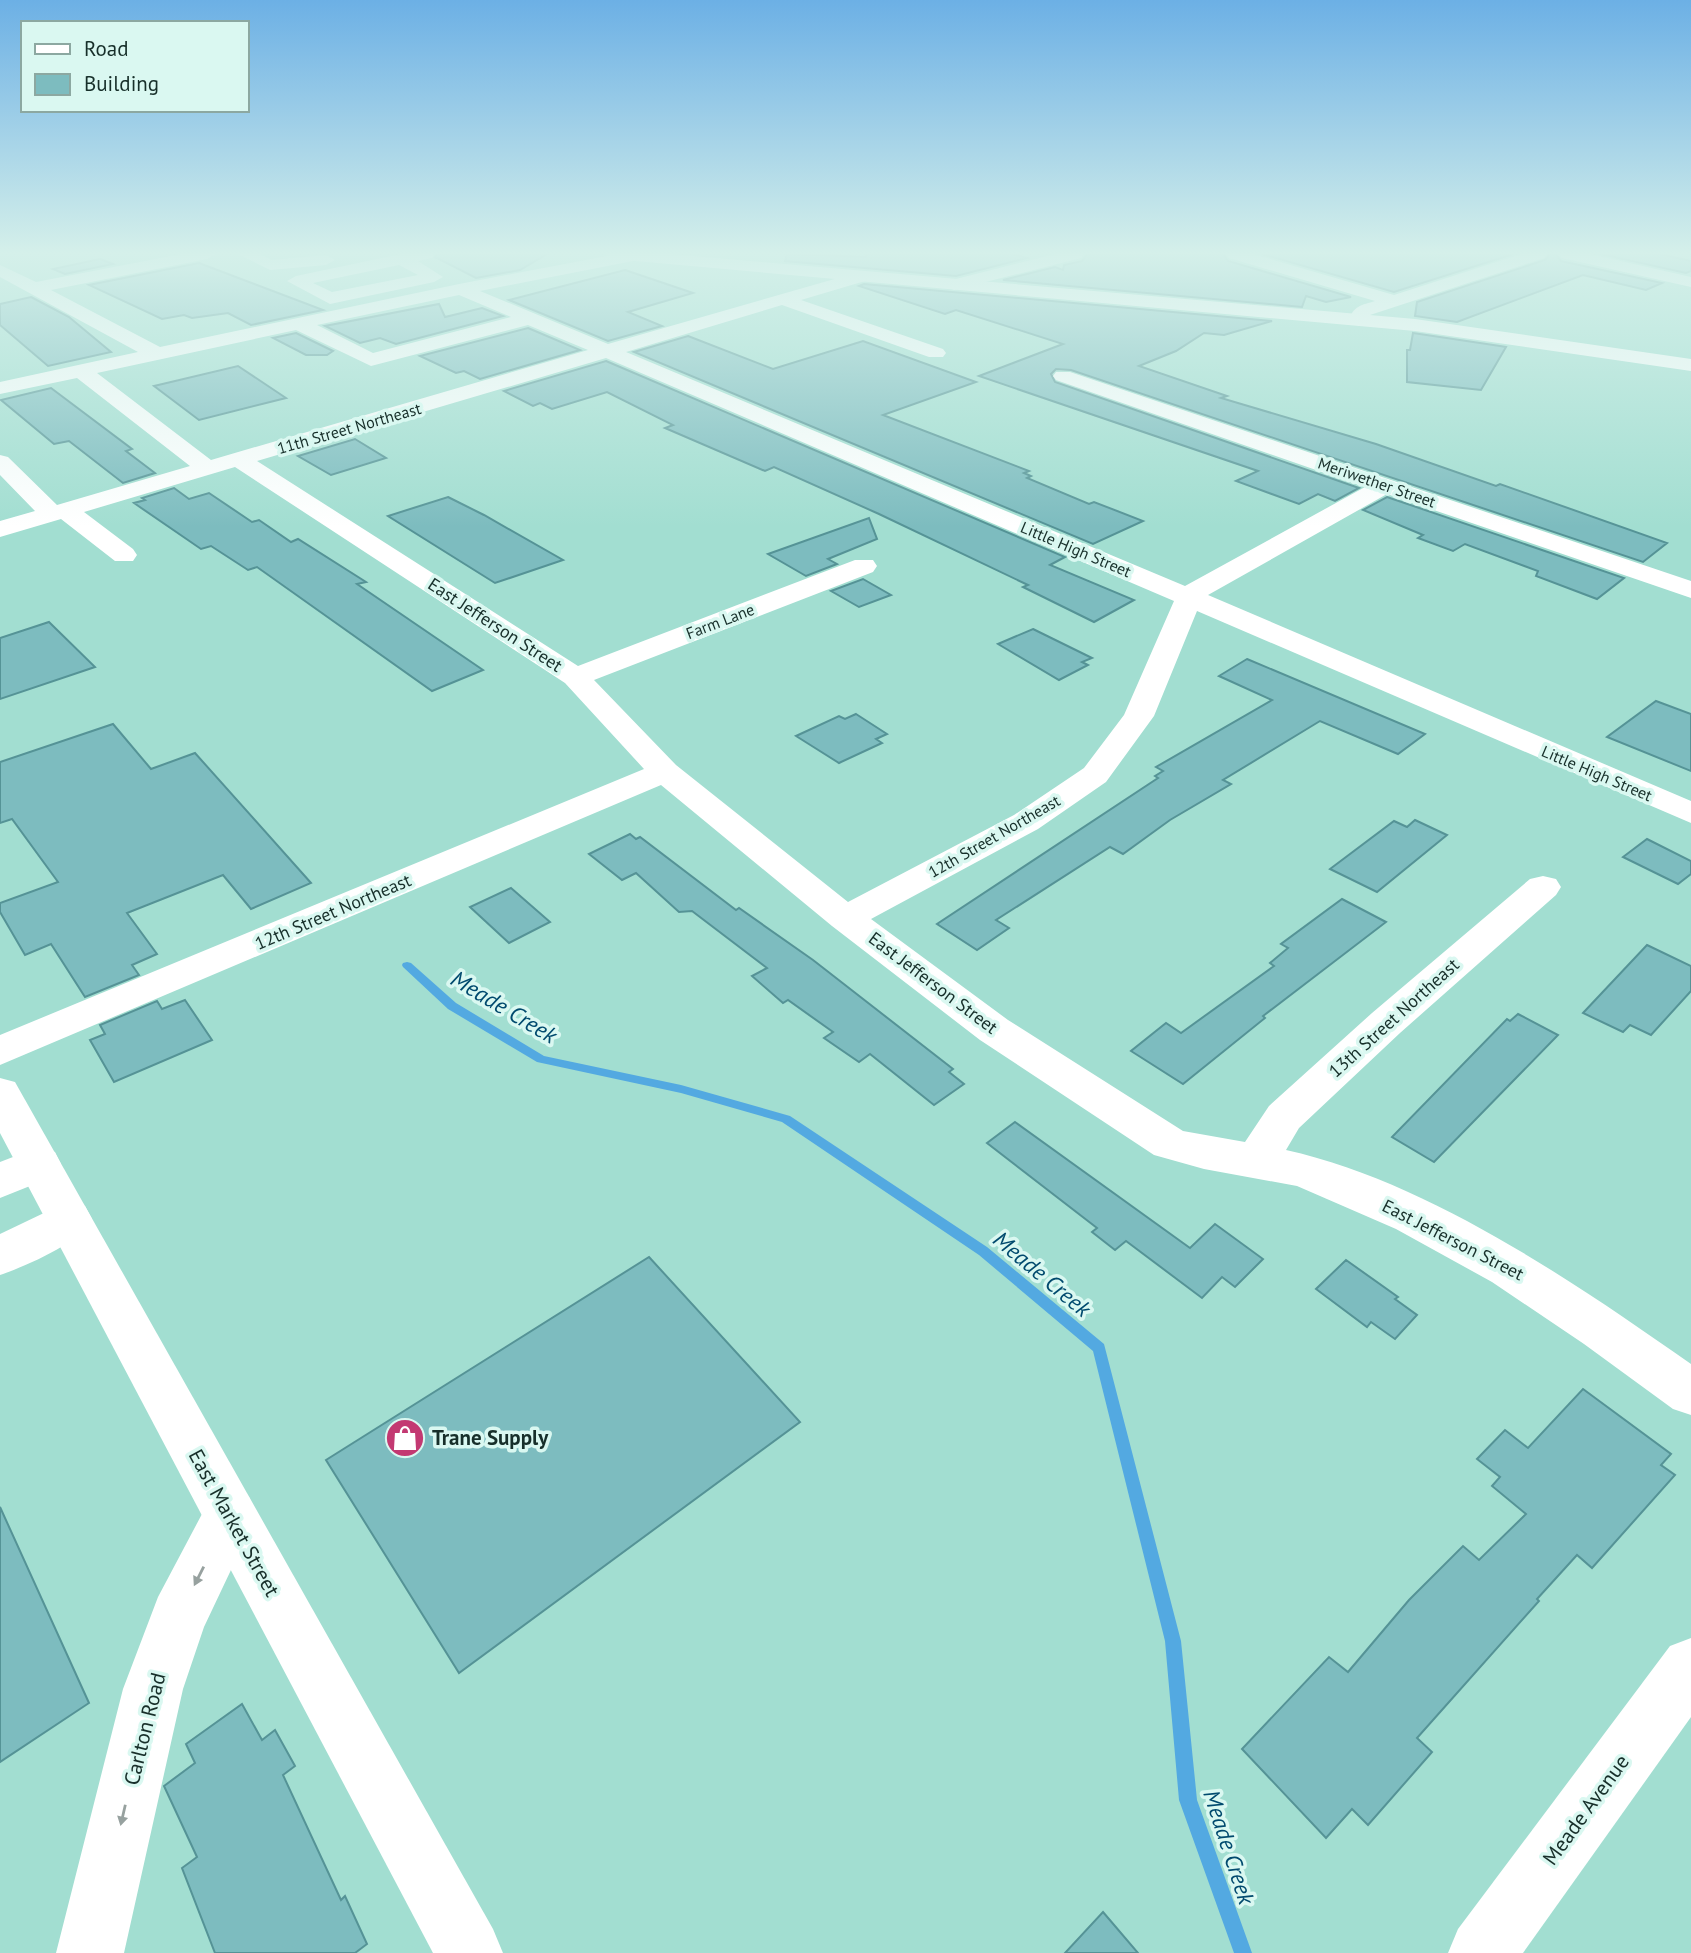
<svg xmlns="http://www.w3.org/2000/svg" width="1691" height="1953" font-family="'PT Sans',sans-serif">
	<rect width="100%" height="100%" fill="#a2ded1"/>
	<g fill="none" stroke-linecap="round" stroke-linejoin="round">
		<polygon fill="#53a9e1" fill-rule="evenodd" points="407,962 411,963 456,1003 544,1056 681,1085 790,1116 987,1247 1104,1344 1181,1641 1197,1800 1252,1953 1234,1953 1179,1800 1165,1641 1093,1351 979,1255 782,1122 681,1093 537,1062 448,1009 403,967 402,965 403,963"/>
	</g>
	<g fill="#7dbcbf" stroke="#559396" stroke-width="2">
		<polygon points="437,254 547,254 520,270 476,278 435,257"/>
		<polygon points="787,254 866,257 866,254 1013,254 1027,258 956,276 785,261"/>
		<polygon points="1087,254 1223,254 1228,261 1351,297 1326,302 1306,296 1302,307 1003,280 1055,267 1063,270 1064,265 1082,261"/>
		<polygon points="1262,254 1513,254 1394,292"/>
		<polygon points="1550,254 1556,254 1561,261 1662,283 1646,290 1583,275 1457,322 1415,316 1417,302 1545,260"/>
		<polygon points="1601,254 1660,254 1691,261 1691,271 1686,273"/>
		<polygon points="100,259 113,264 65,274 53,269"/>
		<polygon points="199,263 323,310 251,325 228,313 192,318 184,315 162,319 89,285"/>
		<polygon points="625,270 693,293 628,312 662,326 608,341 509,300"/>
		<polygon points="864,284 1272,321 1224,335 1204,333 1176,351 1139,366 1227,396 1221,398 1376,444 1496,486 1500,484 1667,543 1643,562 1071,370 1056,369 1051,374 1055,382 1359,488 1335,501 1318,494 1299,504 1236,481 1258,471 979,376 1063,344 956,310 945,314 859,286"/>
		<polygon points="31,297 69,317 111,352 48,366 0,325 0,304"/>
		<polygon points="439,304 445,317 482,308 503,316 396,344 380,338 360,343 325,326"/>
		<polygon points="528,328 580,350 480,379 464,371 456,373 420,356"/>
		<polygon points="296,333 333,351 327,355 306,355 273,338"/>
		<polygon points="1413,333 1500,346 1506,347 1481,390 1407,382 1407,350 1410,350"/>
		<polygon points="688,336 773,369 863,341 976,382 883,415 1029,471 1024,473 1031,476 1027,478 1089,504 1094,502 1143,521 1093,544 634,352"/>
		<polygon points="606,361 1065,557 1050,565 1134,600 1094,622 1023,587 1028,585 879,514 774,467 765,471 665,428 673,425 607,392 552,409 540,403 533,406 504,391"/>
		<polygon points="238,366 286,398 199,420 154,386"/>
		<polygon points="51,388 132,449 126,451 155,473 123,483 69,441 54,444 1,400"/>
		<polygon points="355,439 386,458 331,475 298,456"/>
		<polygon points="174,488 189,499 209,493 252,522 259,520 291,542 298,539 366,582 357,584 483,670 432,691 257,567 248,570 211,546 201,549 134,503 145,500 142,498"/>
		<polygon points="448,497 484,515 563,560 495,583 388,516"/>
		<polygon points="1387,497 1624,578 1597,599 1536,576 1538,571 1465,544 1453,551 1418,538 1423,535 1363,510"/>
		<polygon points="869,518 877,539 828,559 837,564 806,576 768,554"/>
		<polygon points="863,579 891,595 859,607 831,591"/>
		<polygon points="49,622 95,667 0,699 0,638"/>
		<polygon points="1033,629 1092,658 1082,662 1088,665 1059,680 998,644"/>
		<polygon points="1247,659 1425,734 1398,754 1320,721 1223,780 1231,784 1170,820 1123,854 1110,847 996,920 1009,928 977,950 937,924 1158,778 1155,776 1163,771 1156,767 1272,700 1219,676"/>
		<polygon points="1656,701 1691,714 1691,771 1607,737"/>
		<polygon points="856,714 887,734 876,739 882,743 839,763 796,736 839,716 845,719"/>
		<polygon points="113,724 151,769 195,753 311,883 251,909 223,875 127,913 157,954 132,965 139,975 85,997 51,944 25,955 0,912 0,903 58,882 12,819 0,823 0,762"/>
		<polygon points="1415,820 1447,835 1377,892 1330,869 1394,821 1407,827"/>
		<polygon points="630,834 636,839 640,837 736,910 739,908 813,960 953,1069 949,1072 964,1084 934,1105 870,1054 859,1062 824,1038 833,1032 788,1000 783,1003 752,976 767,968 692,911 679,912 636,873 622,880 589,854"/>
		<polygon points="1647,839 1691,861 1691,874 1678,884 1623,857"/>
		<polygon points="511,888 550,922 509,943 470,907"/>
		<polygon points="1342,899 1386,922 1263,1016 1265,1018 1183,1084 1131,1051 1166,1023 1181,1033 1274,966 1270,963 1288,948 1281,944"/>
		<polygon points="1647,945 1691,966 1691,991 1651,1035 1630,1025 1623,1032 1583,1013"/>
		<polygon points="185,1000 212,1040 114,1082 90,1040 105,1034 100,1025 157,1001 162,1009"/>
		<polygon points="1518,1014 1558,1035 1434,1162 1392,1137 1507,1019 1510,1021"/>
		<polygon points="1015,1122 1190,1248 1215,1224 1263,1259 1235,1287 1222,1277 1202,1298 1126,1241 1115,1250 1092,1232 1097,1228 987,1143"/>
		<polygon points="649,1257 800,1422 459,1673 326,1460"/>
		<polygon points="1346,1260 1398,1297 1395,1299 1417,1315 1395,1339 1371,1322 1367,1327 1316,1289"/>
		<polygon points="1583,1389 1671,1454 1661,1465 1675,1475 1592,1568 1577,1555 1537,1599 1539,1601 1417,1738 1432,1752 1368,1825 1352,1809 1326,1838 1242,1749 1329,1657 1348,1672 1409,1600 1463,1546 1479,1560 1526,1514 1492,1486 1500,1477 1477,1459 1505,1430 1528,1448"/>
		<polygon points="0,1507 89,1703 0,1762"/>
		<polygon points="242,1704 262,1740 275,1730 295,1766 283,1775 341,1900 345,1896 367,1944 355,1953 215,1953 182,1868 197,1857 164,1786 195,1763 186,1744"/>
		<polygon points="1103,1912 1138,1953 1065,1953"/>
	</g>
	<g fill="none" stroke-linecap="round" stroke-linejoin="round">
		<g fill="#fff" fill-rule="evenodd">
			<path d="M181 254H216L207 259 51 290 160 347 459 284 617 254H651L643 259 480 291 608 344 859 272 865 273 868 277 865 281 801 300 943 349 946 353 943 357H929L782 305 626 352 1185 586 1365 487 1056 380 1053 376 1056 372H1070L1691 581V598L1387 494 1208 595 1691 801V823L1197 611 1154 716 1106 782 1038 829 871 919 1008 1020 1183 1131 1245 1142 1269 1106 1372 1013 1530 879 1543 876 1556 879 1561 887 1556 895 1400 1033 1299 1128 1286 1150C1427 1181 1574 1282 1691 1364V1415L1673 1409 1584 1344 1492 1282 1396 1229 1297 1186 1204 1169 1154 1155 980 1040 832 926 661 785 0 1065V1035L644 769 565 683 235 467 84 512 133 549 137 555 133 561H115L61 519 0 537V521L35 511 0 475V455L8 457 57 505 190 466 77 378 0 394V382L138 352 0 277V265L36 282ZM459 295 511 317 373 353 317 325ZM528 325 588 350 211 460 97 373 296 330 371 366ZM606 358 1174 601 1124 715 1084 768 1014 815 848 902 676 765 594 680 873 572 877 566 873 560H855L578 666 257 461Z"/>
			<polygon points="238,254 260,254 272,260 326,255 335,260 326,265 270,270"/>
			<path d="M401 254H434L432 258 418 261 443 277 434 282 330 304 287 281 296 276ZM399 265 418 275 332 292 313 283Z"/>
			<polygon points="1055,254 1084,254 1081,258 954,290 945,285 948,281"/>
			<path d="M1226 254H1253L1394 295 1521 254H1547L1544 258 1370 315 1366 324 1359 326 1349 320C1353 306 1362 305 1375 301L1229 258Z"/>
			<polygon points="1559,254 1590,254 1691,277 1691,287 1562,258"/>
			<polygon points="39,1147 55,1152 61,1164 55,1176 0,1198 0,1162"/>
			<path d="M69 1201 85 1206 92 1219C80 1243 26 1266 0 1275V1234Z"/>
			<polygon points="230,1489 249,1497 257,1515 204,1627 183,1689 124,1953 56,1953 123,1689 158,1597 211,1497"/>
		</g>
		<g fill="#fff" fill-rule="evenodd">
			<polygon points="605,254 670,254 1415,319 1691,359 1691,371 1415,331 613,259"/>
			<polygon points="0,1078 15,1082 493,1929 503,1953 433,1953 0,1133"/>
			<polygon points="1691,1638 1691,1717 1523,1953 1448,1953 1458,1929 1670,1646"/>
		</g>
	</g>
	<defs><path id="oneway-solid" d="M-6-.8H1V-3.2L6.5 0L1 3.2V.8H-6Z" transform="scale(1.75)"/></defs>
	<g fill="#97a19f">
		<use href="#oneway-solid" transform="translate(199 1576) rotate(117)"/>
		<use href="#oneway-solid" transform="translate(123 1815) rotate(103)"/>
	</g>
	<linearGradient id="sky" x2="0" y2="1"><stop stop-color="#6cb0e5"/><stop offset="0.48" stop-color="#d5f0ea"/><stop offset="1" stop-color="#d5f0ea" stop-opacity="0"/></linearGradient>
	<rect width="1691" height="527" fill="url(#sky)"/>
	<defs>
		<g id="shop-disc" transform="scale(2.0125)"><circle r="9.5" fill="#c33972" stroke="#daf8f1"/><path d="M-5-2.5h2.3a2.7 3.5 0 0 1 5.4 0H5L5.5 6h-11ZM-1.5-2.5h3a1.5 2.3 0 0 0-3 0Z" fill="#fff"/></g>
	</defs>
	<g fill-rule="evenodd">
		<use href="#shop-disc" x="405" y="1438"/>
	</g>
	<g text-anchor="middle" stroke-width="7" stroke-linejoin="round" paint-order="stroke">
		<g font-size="16" fill="#172f2a" stroke="#daf8f1">
			<text transform="translate(349 428) rotate(-16)" y="6">11th Street Northeast</text>
			<text transform="translate(1377 482) rotate(19)" y="6">Meriwether Street</text>
			<text transform="translate(1076 549) rotate(23)" y="6">Little High Street</text>
			<text transform="translate(720 621) rotate(-21)" y="6">Farm Lane</text>
			<text transform="translate(1597 773) rotate(23)" y="6">Little High Street</text>
			<text transform="translate(994 836) rotate(-30)" y="6">12th Street Northeast</text>
		</g>
		<g font-size="18" fill="#172f2a" stroke="#daf8f1">
			<text transform="translate(495 625) rotate(33)" y="6">East Jefferson Street</text>
			<text transform="translate(333 912) rotate(-23)" y="6">12th Street Northeast</text>
			<text transform="translate(933 983) rotate(37)" y="6">East Jefferson Street</text>
			<text transform="translate(1394 1018) rotate(-42)" y="6">13th Street Northeast</text>
			<text transform="translate(1453 1240) rotate(27)" y="6">East Jefferson Street</text>
		</g>
		<g font-size="21" font-weight="bold" fill="#172f2a" stroke="#daf8f1" text-anchor="start">
			<text x="432" y="1445">Trane Supply</text>
		</g>
		<g font-size="21" fill="#172f2a" stroke="#daf8f1">
			<text transform="translate(234 1523) rotate(61)" y="7">East Market Street</text>
			<text transform="translate(145 1729) rotate(-76)" y="7">Carlton Road</text>
			<text transform="translate(1586 1810) rotate(-54)" y="7">Meade Avenue</text>
		</g>
		<g font-size="23" font-style="italic" fill="#014a6e" stroke="#daf8f1">
			<text transform="translate(504 1007) rotate(31)" y="8">Meade Creek</text>
			<text transform="translate(1042 1274) rotate(40)" y="8">Meade Creek</text>
			<text transform="translate(1229 1847) rotate(72)" y="8">Meade Creek</text>
		</g>
	</g>
	<rect x="21" y="21" width="228" height="91" fill="#daf8f1" stroke="#8ca8a1" stroke-width="2"/>
	<rect x="35" y="44" width="35" height="10" fill="#ffffff" stroke="#8ca8a1" stroke-width="2"/>
	<text x="84" y="56" font-size="21" fill="#172f2a">Road</text>
	<rect x="35" y="74" width="35" height="21" fill="#7dbcbf" stroke="#8ca8a1" stroke-width="2"/>
	<text x="84" y="91" font-size="21" fill="#172f2a">Building</text>
</svg>
